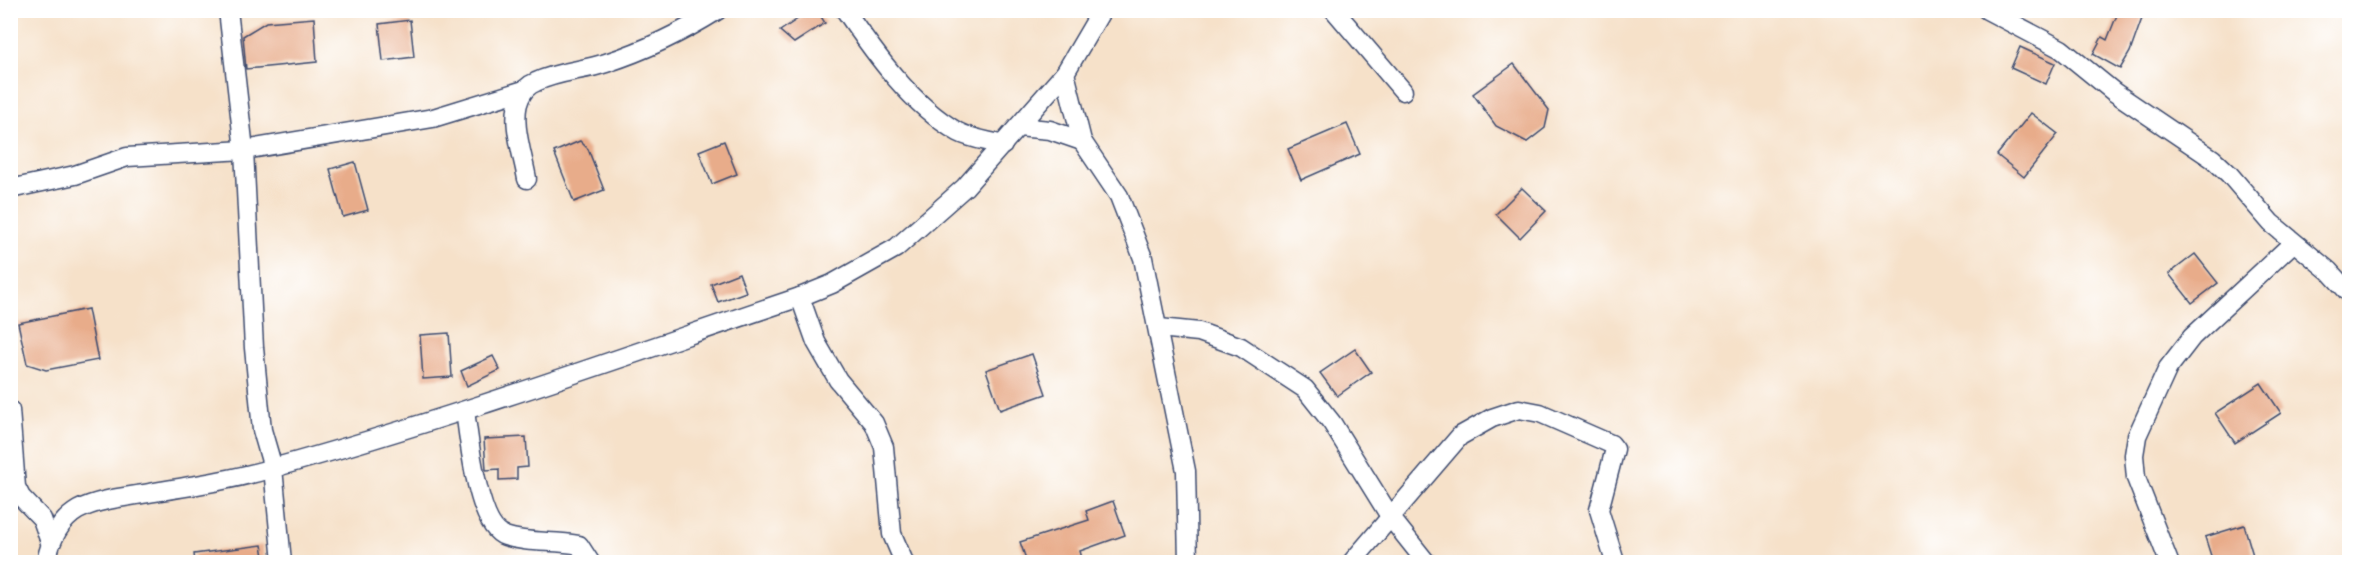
<svg xmlns="http://www.w3.org/2000/svg" width="2360" height="573" font-family="Kalam,sans-serif">
	<rect width="100%" height="100%" fill="#fff"/>
	<filter id="ink" filterUnits="userSpaceOnUse"><feTurbulence type="fractalNoise" baseFrequency=".0167" numOctaves="2"/><feDisplacementMap in="SourceGraphic" scale="12" xChannelSelector="R" yChannelSelector="G"/><feConvolveMatrix kernelMatrix="1 2 1 2 8 2 1 2 1" color-interpolation-filters="sRGB"/></filter>
	<filter id="wash" filterUnits="userSpaceOnUse"><feTurbulence type="fractalNoise" baseFrequency=".008" numOctaves="4" result="noise"/><feDisplacementMap in="SourceGraphic" scale="24" xChannelSelector="R" yChannelSelector="G"/><feGaussianBlur stdDeviation="1.35" result="paint"/><feColorMatrix in="noise" values="0 0 0 0 0 0 0 0 0 0 0 0 0 0 0 0 0 1.4 0 .05"/><feComposite in="paint" operator="in"/></filter>
	<g filter="url(#wash)">
		<rect width="100%" height="100%" fill="#f6e1c9"/>
		<g id="blocks">
			<g fill="#e8ac8a">
				<polygon points="811,10 817,10 825,23 794,43 780,31"/>
				<polygon points="2119,10 2145,10 2130,52 2120,69 2093,54 2102,37 2107,40"/>
				<polygon points="314,18 317,62 246,69 243,36 266,22"/>
				<polygon points="410,20 414,57 383,61 379,24"/>
				<polygon points="2020,47 2055,63 2046,84 2011,68"/>
				<polygon points="1514,64 1549,110 1545,128 1527,142 1496,126 1473,94"/>
				<polygon points="2031,113 2058,134 2024,177 1997,155"/>
				<polygon points="1347,124 1360,154 1301,180 1288,149"/>
				<polygon points="580,141 588,149 604,190 574,202 554,152"/>
				<polygon points="724,141 737,174 712,184 699,151"/>
				<polygon points="355,162 368,210 343,217 330,169"/>
				<polygon points="1522,188 1546,211 1520,238 1496,214"/>
				<polygon points="2195,254 2218,283 2192,303 2169,274"/>
				<polygon points="739,273 746,292 718,302 711,284"/>
				<polygon points="88,309 98,360 46,370 27,364 18,323"/>
				<polygon points="449,333 452,377 423,379 420,335"/>
				<polygon points="1355,349 1371,372 1337,396 1320,373"/>
				<polygon points="1032,354 1046,394 1000,410 986,370"/>
				<polygon points="493,356 500,370 467,386 461,371"/>
				<polygon points="2261,383 2281,413 2235,443 2215,413"/>
				<polygon points="526,437 528,467 517,468 517,479 499,480 499,469 486,470 484,439"/>
				<polygon points="1113,501 1125,535 1080,551 1083,562 1027,562 1020,542 1089,520 1086,511"/>
				<polygon points="2244,525 2255,562 2213,562 2205,537"/>
				<polygon points="262,545 265,562 195,562 194,554"/>
			</g>
		</g>
	</g>
	<g filter="url(#ink)">
		<use href="#blocks" fill-opacity="0" stroke="#3c4a6e" stroke-width="1.5"/>
		<g fill="none" stroke-linecap="round" stroke-linejoin="round">
			<g stroke="#3c4a6e" stroke-width="21">
				<g id="minor">
					<polyline points="228,10 244,150 254,348 262,430 273,468 282,562"/>
					<path d="M845 10C875 54 911 105 958 132 971 139 989 141 1003 145"/>
					<polyline points="1334,10 1403,91"/>
					<polyline points="1987,10 2061,49 2114,92 2213,159 2229,174 2271,223 2329,271 2350,294"/>
					<polyline points="1065,73 1082,141 1119,196 1143,258 1186,471 1188,562"/>
					<polyline points="1018,127 1050,130 1082,141"/>
					<path d="M527 179C523 155 510 120 520 98 523 91 528 85 536 82 558 71 583 71 606 63 646 50 683 32 718 10"/>
					<polyline points="10,189 75,175 127,157 244,150 433,118 524,90"/>
					<polyline points="800,297 816,342 838,380 874,423 884,447 892,534 904,562"/>
					<polyline points="1159,328 1199,332 1241,347 1305,389 1332,423 1391,518 1426,562"/>
					<polyline points="10,410 16,487 21,497 42,519 50,542"/>
					<path d="M465 411C469 437 477 527 505 536 529 544 554 540 579 545L590 562"/>
					<path d="M46 562C50 542 59 521 78 510 99 499 126 497 149 493 191 486 232 480 273 468 451 419 625 356 800 297L832 284 896 248 965 187 1065 73 1102 10"/>
					<polyline points="1352,562 1460,436 1492,418 1519,409 1540,413 1611,444 1615,449 1599,510 1615,562"/>
					<polyline points="2169,562 2136,478 2134,455 2137,436 2168,368 2192,337 2293,243"/>
				</g>
			</g>
			<use href="#minor" stroke="#fff" stroke-width="18"/>
		</g>
	</g>
	<rect width="2360" height="573" fill="none" stroke="#fff" stroke-width="36"/>
</svg>
